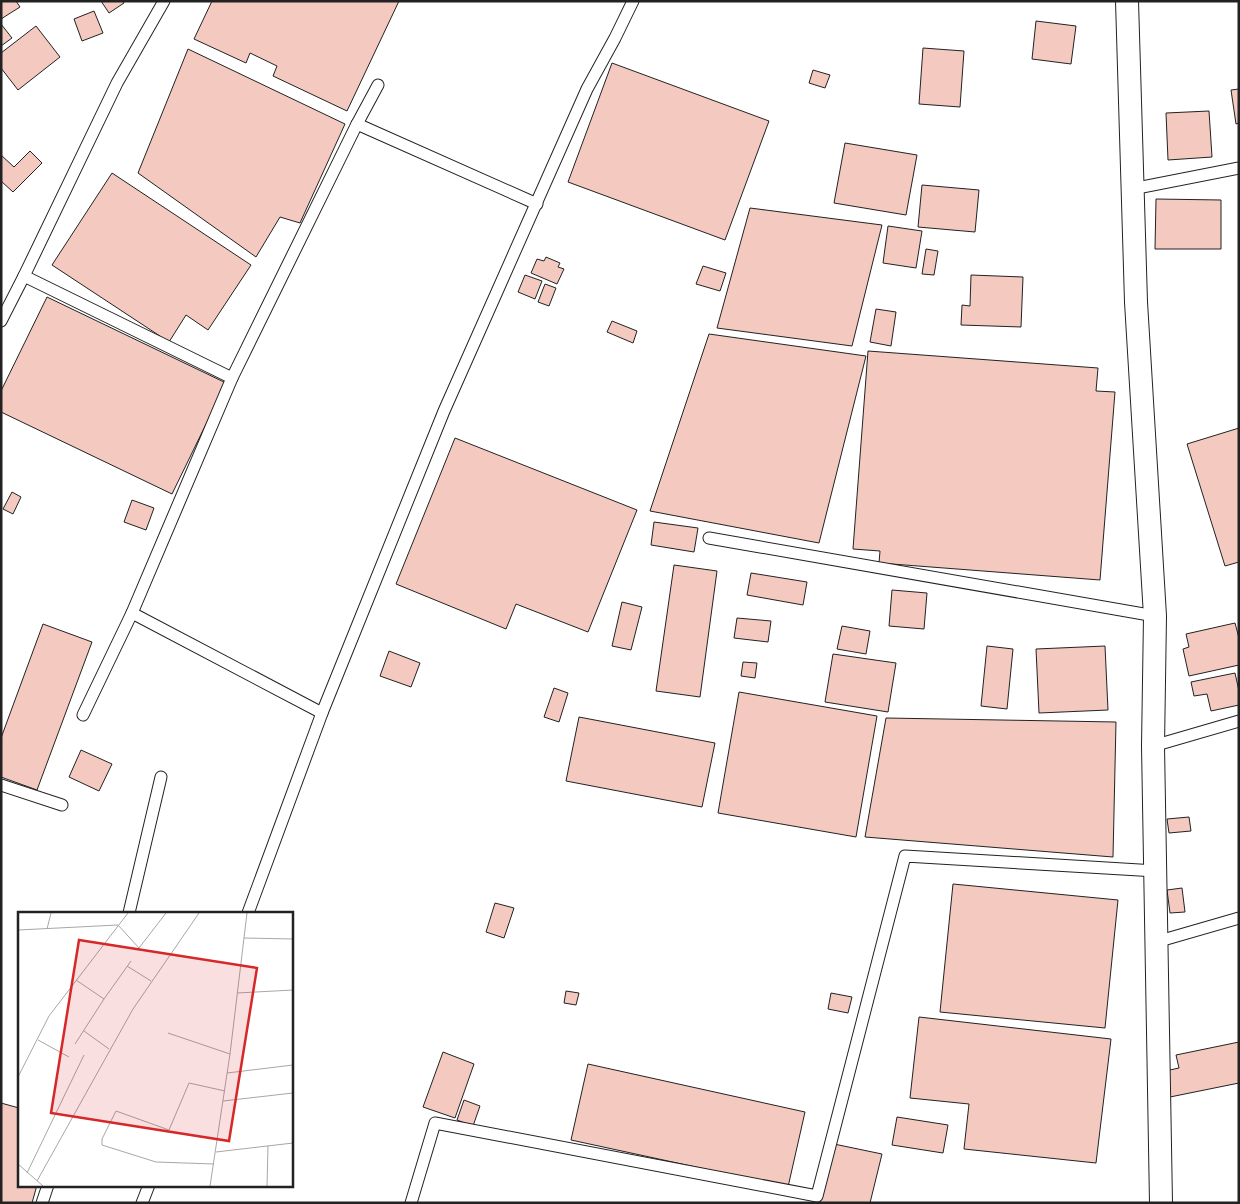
<svg xmlns="http://www.w3.org/2000/svg" width="1240" height="1204" font-family="Montserrat,sans-serif">
	<rect width="100%" height="100%" fill="#fff"/>
	<g fill="#f3c9c0" stroke="#222">
		<polygon points="1,1 16,1 20,7 1,19"/>
		<polygon points="101,1 123,1 124,3 109,13"/>
		<polygon points="212,1 399,1 347,111 273,76 277,66 250,53 246,63 194,39"/>
		<polygon points="94,11 103,33 82,41 74,19"/>
		<polygon points="1036,21 1076,26 1071,64 1032,59"/>
		<polygon points="1,24 12,38 1,46"/>
		<polygon points="36,26 60,57 18,90 1,68 1,53"/>
		<polygon points="923,48 964,51 960,107 919,104"/>
		<polygon points="188,49 345,124 300,223 280,217 256,257 138,173"/>
		<polygon points="612,63 769,121 725,240 568,182"/>
		<polygon points="813,70 830,75 825,88 809,83"/>
		<polygon points="1239,89 1239,123 1236,124 1231,90"/>
		<polygon points="1209,111 1212,157 1168,160 1166,113"/>
		<polygon points="845,143 917,155 906,215 834,203"/>
		<polygon points="30,151 42,163 13,192 1,181 1,155 14,167"/>
		<polygon points="112,173 251,265 208,330 186,315 169,342 52,265"/>
		<polygon points="922,185 979,190 975,232 918,227"/>
		<polygon points="1156,199 1221,200 1221,249 1155,249"/>
		<polygon points="750,208 882,225 852,346 717,328"/>
		<polygon points="888,226 922,231 916,268 883,263"/>
		<polygon points="926,249 938,251 934,275 922,274"/>
		<polygon points="546,257 560,263 558,267 564,269 557,284 531,273 537,259 544,261"/>
		<polygon points="703,266 726,273 720,291 696,284"/>
		<polygon points="525,275 542,281 535,299 518,292"/>
		<polygon points="971,275 1023,277 1021,327 961,325 962,305 970,306"/>
		<polygon points="545,284 556,288 549,306 538,302"/>
		<polygon points="47,297 226,383 172,494 1,412 1,391"/>
		<polygon points="876,309 896,312 891,346 870,342"/>
		<polygon points="612,321 637,331 633,343 607,332"/>
		<polygon points="709,334 866,356 819,543 650,511"/>
		<polygon points="868,351 1098,368 1096,391 1115,392 1100,580 879,563 880,551 853,549"/>
		<polygon points="1239,428 1239,562 1225,566 1187,444"/>
		<polygon points="455,438 637,510 588,632 516,604 506,629 396,584"/>
		<polygon points="12,492 21,497 13,514 3,509"/>
		<polygon points="132,500 154,508 146,530 124,522"/>
		<polygon points="654,522 698,528 694,552 651,545"/>
		<polygon points="674,565 717,571 700,697 656,691"/>
		<polygon points="751,573 807,582 803,605 747,595"/>
		<polygon points="892,590 927,593 924,629 889,626"/>
		<polygon points="622,602 642,607 631,650 612,646"/>
		<polygon points="737,618 771,621 768,642 734,638"/>
		<polygon points="1235,623 1239,638 1239,665 1189,676 1183,649 1189,647 1186,634"/>
		<polygon points="43,624 92,642 37,790 1,777 1,738"/>
		<polygon points="842,626 870,631 866,654 837,649"/>
		<polygon points="987,646 1013,649 1007,709 981,706"/>
		<polygon points="1105,646 1108,710 1039,713 1036,649"/>
		<polygon points="389,651 420,663 411,687 380,676"/>
		<polygon points="833,654 896,663 888,712 825,702"/>
		<polygon points="743,662 757,663 755,678 741,676"/>
		<polygon points="1235,673 1239,691 1239,705 1211,711 1207,694 1194,696 1191,682"/>
		<polygon points="554,688 568,693 559,722 544,717"/>
		<polygon points="739,692 877,716 856,837 718,813"/>
		<polygon points="579,717 715,743 702,807 566,781"/>
		<polygon points="886,718 1116,722 1113,857 865,837"/>
		<polygon points="81,750 112,764 99,791 69,777"/>
		<polygon points="1189,817 1191,831 1169,833 1167,819"/>
		<polygon points="953,884 1118,900 1105,1028 940,1012"/>
		<polygon points="1182,888 1185,912 1170,913 1167,890"/>
		<polygon points="495,903 514,908 504,938 486,932"/>
		<polygon points="566,991 579,993 576,1005 564,1003"/>
		<polygon points="831,993 852,997 848,1013 828,1009"/>
		<polygon points="919,1017 1111,1039 1096,1163 964,1149 969,1104 910,1098"/>
		<polygon points="1239,1042 1239,1083 1170,1097 1165,1071 1179,1068 1176,1055"/>
		<polygon points="443,1052 474,1064 455,1118 423,1107"/>
		<polygon points="588,1064 805,1112 788,1187 571,1140"/>
		<polygon points="464,1100 480,1106 473,1126 457,1120"/>
		<polygon points="1,1103 19,1108 19,1185 37,1185 32,1203 1,1203"/>
		<polygon points="897,1117 948,1125 943,1153 892,1145"/>
		<polygon points="834,1144 882,1154 870,1203 820,1203"/>
	</g>
	<g fill="none" stroke-linecap="round" stroke-linejoin="round">
		<g stroke="#222" stroke-width="13">
			<g id="service">
				<polyline points="357,124 537,204"/>
				<polyline points="1132,189 1239,168"/>
				<polyline points="24,276 232,378 357,124 378,85"/>
				<polyline points="1,321 24,276 117,83 164,1"/>
				<polyline points="709,538 1155,616"/>
				<polyline points="132,613 322,713"/>
				<polyline points="83,715 132,613 232,378"/>
				<polyline points="1153,746 1239,721"/>
				<polyline points="1,785 62,805"/>
				<polyline points="129,913 161,777"/>
				<polyline points="248,913 322,713 444,411 587,89 615,38 633,1"/>
				<polyline points="1156,942 1239,918"/>
				<polyline points="42,1203 48,1185"/>
				<polyline points="142,1203 149,1185"/>
				<polyline points="411,1203 435,1123 817,1196 905,856 1156,871"/>
			</g>
		</g>
		<g stroke="#222" stroke-width="24">
			<polyline id="minor" points="1127,1 1136,302 1155,616 1153,746 1161,1203"/>
		</g>
		<use href="#service" stroke="#fff" stroke-width="11"/>
		<use href="#minor" stroke="#fff" stroke-width="22"/>
	</g>
	<g transform="translate(18 912)">
		<rect width="275" height="275" fill="#fff"/>
		<path fill="none" stroke="#a7a7a7" stroke-width="1" d="M29 17 33 1M0 18 100 13 121 36 148 1M226 26 275 27M109 54 133 69M58 68 86 87 113 49M219 81 275 78M66 119 91 137M150 121 212 142M20 128 51 145M57 132 86 87M209 161 275 153M0 165 31 104 110 1M205 189 275 181M198 240 275 231M0 252 25 274M196 252 138 250 84 233V227L98 199 151 218 171 171 207 179M9 261 66 143M19 269 115 97 181 1M192 274 212 142 229 1M249 274 250 234"/>
		<path fill="#d62828" fill-opacity="0.15" stroke="#d62828" stroke-width="2.5" d="M61 28 239 56 211 229 33 201Z"/>
		<rect width="275" height="275" fill="none" stroke="#222" stroke-width="2.5"/>
	</g>
	<rect width="1240" height="1204" fill="none" stroke="#222222" stroke-width="5"/>
</svg>
